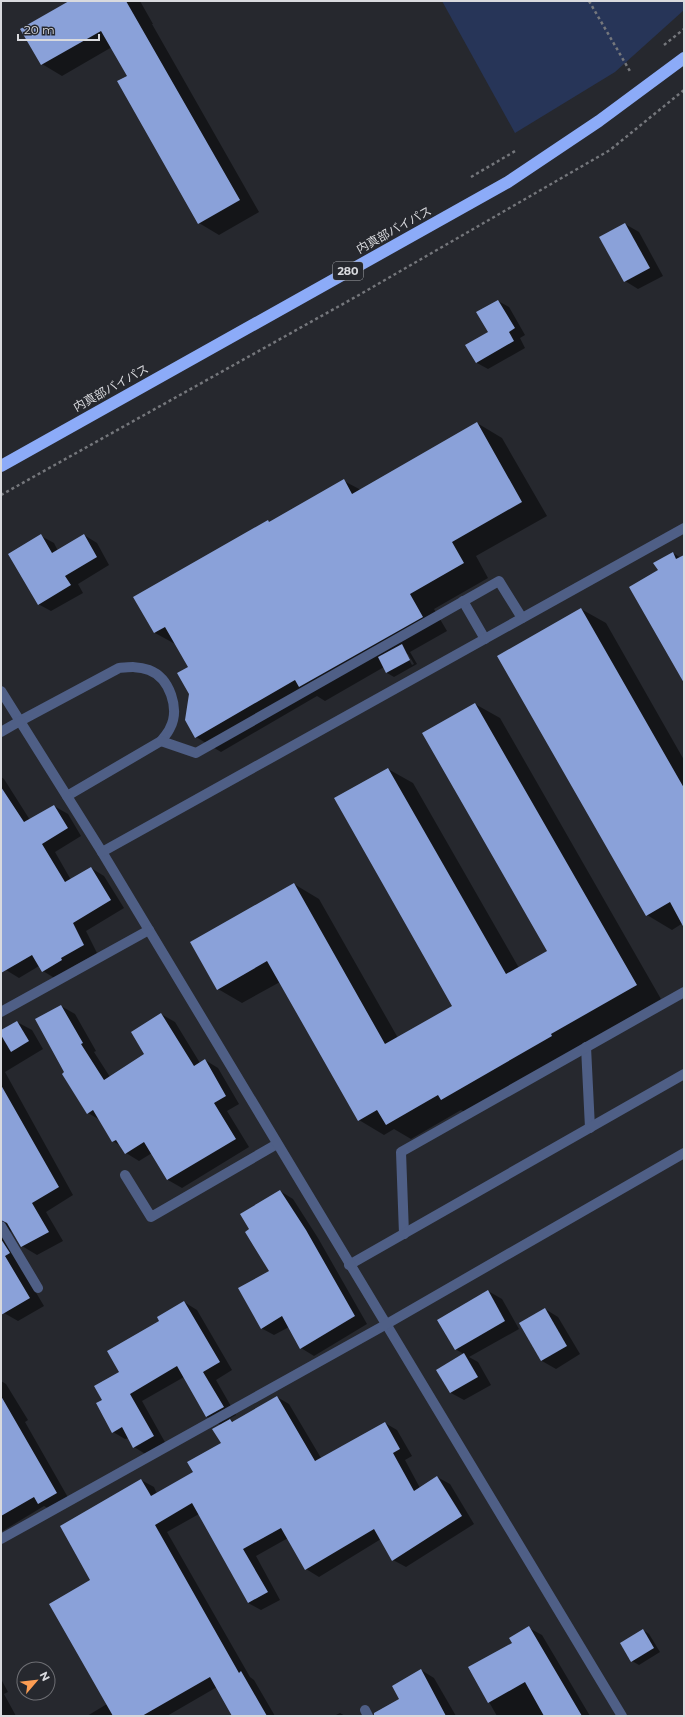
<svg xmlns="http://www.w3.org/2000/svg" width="685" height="1717" font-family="Montserrat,'Noto Sans JP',sans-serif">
	<rect width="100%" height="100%" fill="#26282e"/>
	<polygon fill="#273558" points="442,1 684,1 684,10 615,72 515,133"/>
	<g fill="#0007" fill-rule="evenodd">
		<polygon points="71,1 140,1 153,24 152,24 259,212 219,235 199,223 128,76 112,47 62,76 42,64"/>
		<polygon points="625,224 639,232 663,276 638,289 625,281"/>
		<polygon points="498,301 509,307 525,335 520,338 525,348 488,369 477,363 467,346 489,332"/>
		<path d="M477 423 502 438 547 516 476 556 488 578 434 609 447 631 410 652 417 664 394 677 387 673 384 667 325 701 317 696 221 752 196 737 190 694 189 668 177 645 155 633 268 521 270 523 344 481 361 490ZM406 654H408L414 664 412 665Z"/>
		<polygon points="84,535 97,543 109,565 78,584 83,593 51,611 38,604 41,536 54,543 58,551"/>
		<polygon points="673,553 681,558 684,556 684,681 659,571"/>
		<polygon points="581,609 606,623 684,760 684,926 683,923 672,930 647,915"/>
		<polygon points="475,704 500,718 661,999 467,1113 461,1110 411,1139 394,1129 384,1135 359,1120 280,982 242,1003 218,989 294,884 319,899 398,1038 453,1006 388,769 413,783 519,968 548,952"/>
		<polygon points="1,777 4,779 30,820 54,806 68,814 81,836 55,852 71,880 91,868 104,876 124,908 86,931 97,953 74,966 75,968 56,979 43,971 39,966 19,978 6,970 1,962"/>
		<polygon points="61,1006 75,1014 96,1051 94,1052 110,1077 146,1055 161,1014 175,1022 200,1063 205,1060 218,1068 239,1104 227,1111 249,1147 182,1188 168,1180 152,1153 139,1161 126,1153 121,1146 113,1141 100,1120 88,1113 66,1072"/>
		<polygon points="17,1022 32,1030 43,1049 5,1072 73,1195 46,1212 63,1241 37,1255 22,1246 11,1230 10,1232 19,1264 44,1306 18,1321 4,1313 1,1309 1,1032"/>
		<polygon points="280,1191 293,1199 318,1238 367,1324 314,1356 301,1348 289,1327 274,1335 261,1328 270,1271 251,1229"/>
		<polygon points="488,1291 502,1299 519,1329 469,1357 478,1362 491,1385 464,1400 451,1393 464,1354 455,1349"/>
		<polygon points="184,1302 197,1310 232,1370 216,1380 236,1415 229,1419 234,1422 277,1397 289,1404 321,1458 385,1423 397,1430 412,1456 405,1460 420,1488 437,1477 450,1484 474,1524 406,1567 393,1560 381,1539 319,1577 306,1569 288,1538 256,1556 280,1600 261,1610 248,1603 199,1514 167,1532 250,1677 254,1680 275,1716 234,1716 217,1687 167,1716 87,1716 107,1704 92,1580 141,1480 154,1487 157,1494 194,1473 222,1444 221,1425 207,1417 184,1377 142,1401 166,1444 147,1455 134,1447 129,1438 125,1439 113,1432 103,1400 121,1372 160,1322"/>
		<polygon points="545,1309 558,1317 580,1354 556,1369 542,1361 520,1323"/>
		<polygon points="1,1381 6,1384 28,1420 25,1422 70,1501 53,1511 44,1506 1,1532"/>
		<polygon points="529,1628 542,1635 590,1716 497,1716 469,1667 513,1643"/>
		<polygon points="643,1630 649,1634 660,1652 639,1665 632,1661"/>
		<polygon points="421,1670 434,1678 456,1716 400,1716 401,1699"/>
		<polygon points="1,1679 8,1692 4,1694 16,1716 1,1716"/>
		<polygon points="340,1713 345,1716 334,1716"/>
	</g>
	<g fill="#8aa1d9">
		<polygon points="69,1 126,1 240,200 198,224 117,81 127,76 101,31 41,65 20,29"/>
		<polygon points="625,223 650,268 624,282 599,237"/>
		<polygon points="498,300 515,328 509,332 514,341 476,363 465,345 488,332 476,312"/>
		<polygon points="477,422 522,502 452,542 464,563 410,594 423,617 299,687 295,680 195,738 185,720 189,694 177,673 188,667 165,627 154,633 133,597 268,520 269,522 344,479 352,494"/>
		<polygon points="41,534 52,553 84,534 97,557 65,576 71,585 38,605 8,554"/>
		<polygon points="673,552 676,559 684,555 684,683 629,587 658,570 653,563"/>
		<polygon points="581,608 684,788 684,928 670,902 646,916 497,656"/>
		<polygon points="402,644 410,660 386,673 378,657"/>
		<polygon points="475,703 637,985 551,1034 552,1036 441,1100 438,1095 386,1125 377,1110 358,1121 267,961 217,990 190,942 294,883 385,1044 452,1006 334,798 388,768 506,974 547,951 422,733"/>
		<polygon points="1,787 24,822 54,805 68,828 42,844 65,882 91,867 111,900 73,923 84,945 61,958 62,960 42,972 32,955 1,973"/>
		<polygon points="61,1005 83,1043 81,1044 104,1080 144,1054 131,1032 161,1013 194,1066 205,1059 226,1096 214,1103 236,1139 167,1180 144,1142 125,1154 116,1140 112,1142 93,1110 87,1114 62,1074 64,1072 35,1019"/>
		<polygon points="17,1021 29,1041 11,1052 1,1035 1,1030"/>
		<polygon points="1,1085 59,1187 32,1203 49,1232 21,1247 7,1223 1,1220"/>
		<polygon points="280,1190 306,1230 355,1316 300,1349 282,1316 261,1329 238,1288 269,1271 245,1232 249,1229 240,1214"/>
		<polygon points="1,1239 10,1253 5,1256 30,1298 1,1315"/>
		<polygon points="488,1290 505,1321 455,1350 437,1320"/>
		<polygon points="184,1301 220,1362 203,1372 224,1407 206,1417 177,1366 130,1394 154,1436 133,1448 122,1427 112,1433 96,1403 102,1400 94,1386 119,1372 107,1351 159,1321 157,1317"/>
		<polygon points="545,1308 567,1346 541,1361 519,1323"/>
		<polygon points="464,1353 478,1377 450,1393 436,1370"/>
		<polygon points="1,1396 57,1493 38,1504 34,1497 1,1516"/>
		<polygon points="277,1396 315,1461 385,1422 400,1449 393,1453 414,1491 437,1476 462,1516 392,1561 374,1529 305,1570 281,1528 243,1549 268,1592 248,1603 192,1503 155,1525 239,1673 241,1671 267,1716 232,1716 210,1677 142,1716 113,1716 49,1604 90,1580 60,1526 141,1479 151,1496 193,1472 187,1462 221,1443 212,1429 230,1419 232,1422"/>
		<polygon points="529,1626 582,1716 544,1716 525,1682 488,1703 468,1667 512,1643 509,1638"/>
		<polygon points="643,1629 654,1648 631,1662 620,1643"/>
		<polygon points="421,1669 446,1716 374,1716 374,1713 399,1699 392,1686"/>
	</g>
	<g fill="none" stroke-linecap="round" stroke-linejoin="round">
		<g stroke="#75777c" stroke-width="2.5" stroke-dasharray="3 3" stroke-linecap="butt">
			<polyline points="589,1 631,73"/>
			<polyline points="664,45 684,29"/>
			<polyline points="471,177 517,150"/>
			<polyline points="1,495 359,295 610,150 684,90"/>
		</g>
		<g stroke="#4f5f86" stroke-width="10">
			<polyline points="463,601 485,639"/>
			<path d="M20 721 119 668C130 667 138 666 149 670 170 678 180 709 170 728 168 733 164 737 161 741L67 796"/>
			<polyline points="161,741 196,753 499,581 522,618"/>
			<polyline points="586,1047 590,1128"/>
			<polyline points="125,1175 151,1217 277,1144"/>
			<polyline points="1,1226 38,1288"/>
			<polyline points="404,1234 401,1152 684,992"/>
			<polyline points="349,1265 684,1074"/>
		</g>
		<g stroke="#4f5f86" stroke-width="10">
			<polyline points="1,691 102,852 622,1716"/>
			<polyline points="1,732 20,721"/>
			<polyline points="102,852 684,528"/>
			<polyline points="1,1012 149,930"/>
			<polyline points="1,1539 385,1325 684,1153"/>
			<polyline points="365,1710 368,1716"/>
		</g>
		<polyline stroke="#8cabf8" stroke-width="12" points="1,466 508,182 599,121 684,58"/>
	</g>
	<g text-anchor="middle" stroke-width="4" stroke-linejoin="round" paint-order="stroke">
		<rect fill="#26282e" stroke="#a3a5a9" stroke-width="1" x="333" y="262" width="30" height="18" rx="3"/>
		<g font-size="11" font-weight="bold" fill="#d9dade">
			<text x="348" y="275">280</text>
		</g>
		<g font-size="12" fill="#d9dade" stroke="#26282e">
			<text transform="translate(394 230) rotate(-29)" y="4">内真部バイパス</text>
			<text transform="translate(111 388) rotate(-29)" y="4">内真部バイパス</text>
		</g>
	</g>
	<rect width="685" height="1717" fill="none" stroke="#d9dade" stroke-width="4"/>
	<g transform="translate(36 1681) rotate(62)"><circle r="19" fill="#26282e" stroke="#6e6f74"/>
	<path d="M0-3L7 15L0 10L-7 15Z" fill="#fc9d53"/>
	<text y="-6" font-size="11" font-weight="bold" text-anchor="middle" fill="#d9dade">N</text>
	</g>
	<path d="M18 34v6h81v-6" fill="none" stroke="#d9dade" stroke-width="2"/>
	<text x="24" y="34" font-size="12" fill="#d9dade" stroke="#26282e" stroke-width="3" paint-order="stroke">20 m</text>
</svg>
